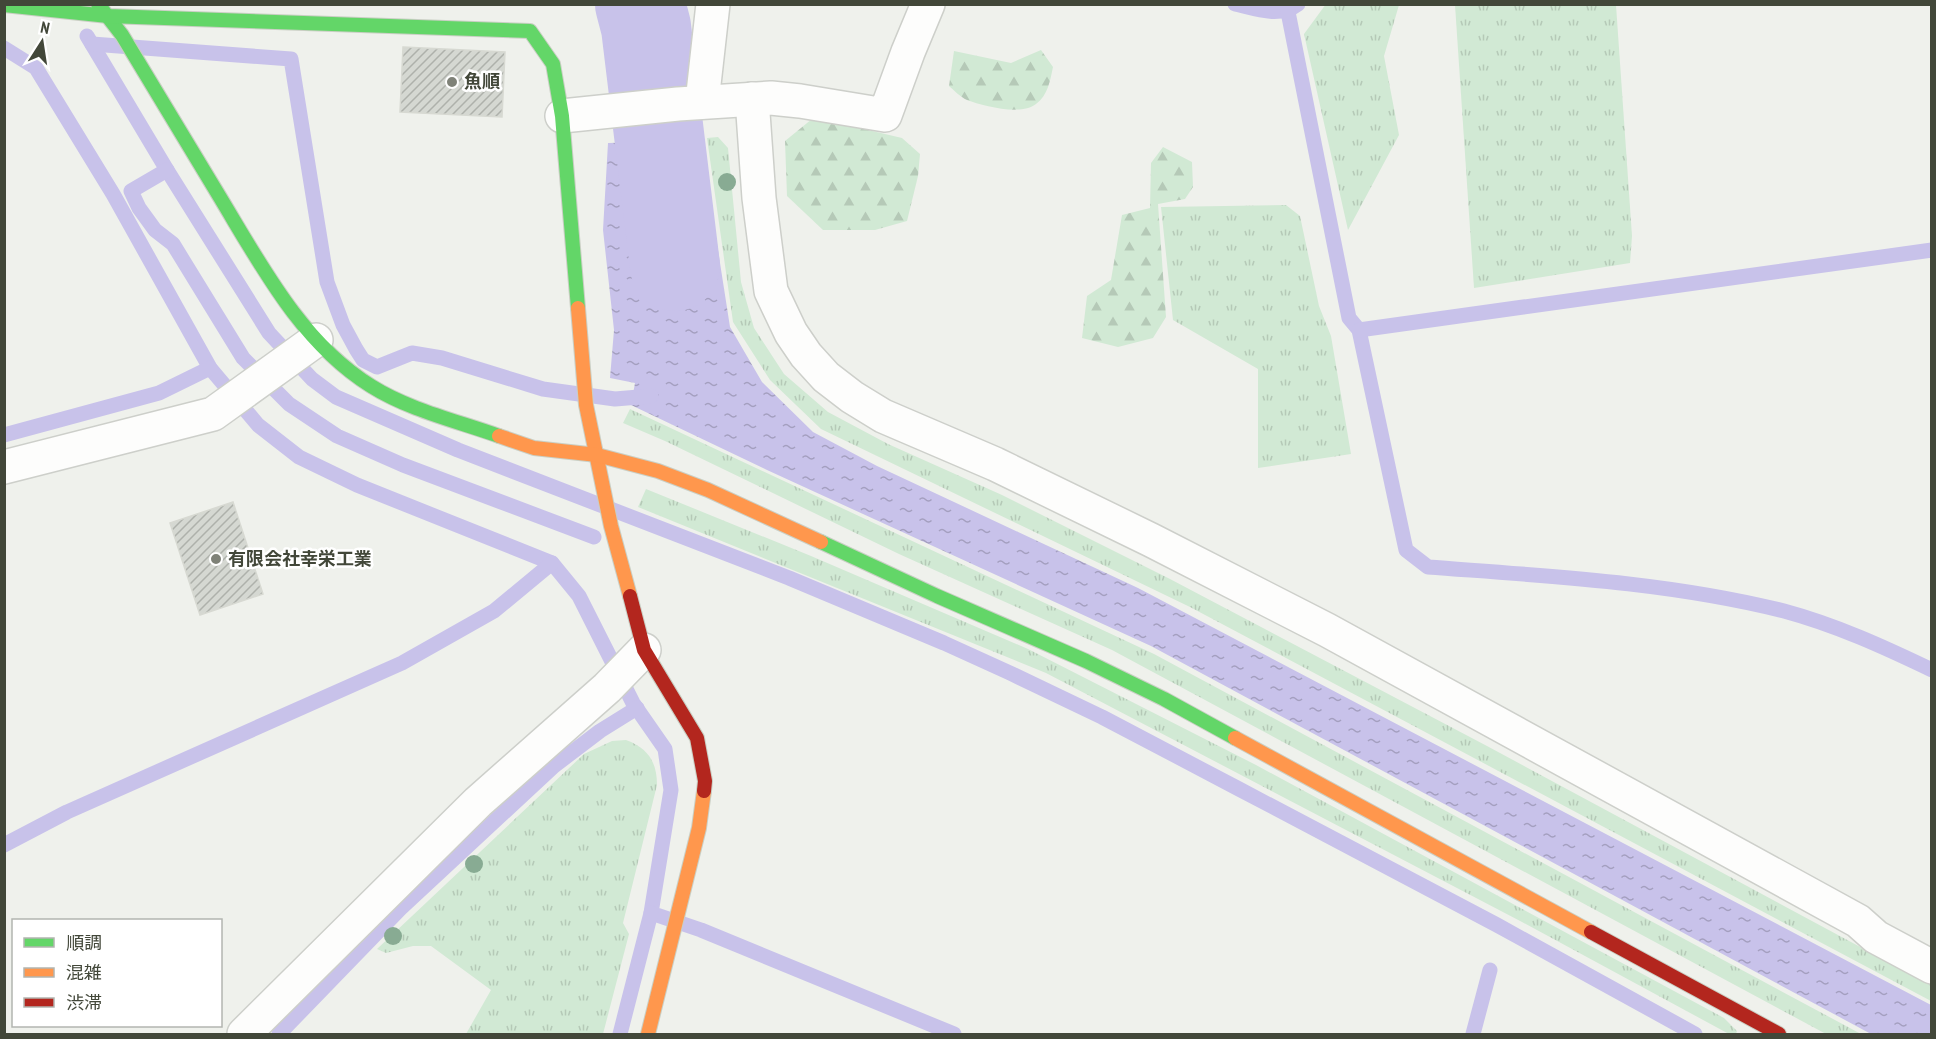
<svg xmlns="http://www.w3.org/2000/svg" width="1936" height="1039" font-family="'PT Sans Narrow','Noto Sans JP',sans-serif">
	<defs>
		<pattern id="grass-tufts" width="24" height="20" patternUnits="userSpaceOnUse" patternTransform="scale(1.5)"><rect width="24" height="20" fill="#d1e9d4"/><path d="M3 7l-1-3M5 7V3M7 7l1-3M15 17l-1-3M17 17v-4M19 17l1-3" fill="none" stroke="#b5c9b7"/></pattern>
		<pattern id="forest-firs" width="22" height="20" patternUnits="userSpaceOnUse" patternTransform="scale(1.5)"><rect width="22" height="20" fill="#d1e9d4"/><path d="M5 1l3.5 6h-7zM16 11l3.5 6h-7z" fill="#b5c9b7"/></pattern>
		<pattern id="water-ripples" width="26" height="14" patternUnits="userSpaceOnUse" patternTransform="scale(1.5)"><rect width="26" height="14" fill="#c8c2ea"/><path d="M2 4q2-2 4 0t4 0M15 11q2-2 4 0t4 0" fill="none" stroke="#a49fbf"/></pattern>
		<pattern id="building-hatch" width="6" height="6" patternUnits="userSpaceOnUse" patternTransform="scale(1.5)"><rect width="6" height="6" fill="#d5d8d2"/><path d="M-1 1l2-2M0 6l6-6M5 7l2-2" fill="none" stroke="#aeb1ab"/></pattern>
	</defs>
	<rect width="100%" height="100%" fill="#eff1ec"/>
	<g fill="url(#grass-tufts)">
		<polygon points="1326,4 1399,5 1384,56 1399,135 1348,230 1304,34"/>
		<polygon points="1455,5 1616,5 1632,236 1630,263 1474,288"/>
		<polygon points="718,137 728,148 741,282 754,328 784,374 828,412 888,444 1002,495 1170,579 1487,746 1931,985 1931,1001 1190,607 821,429 770,380 733,322 707,138"/>
		<polygon points="1286,205 1300,216 1319,306 1331,336 1351,454 1258,468 1258,369 1173,320 1161,207"/>
		<polygon points="630,409 1154,654 1861,1034 1826,1034 1112,650 899,554 665,441 623,423"/>
		<polygon points="646,489 811,556 1028,649 1256,765 1724,1018 1737,1031 1736,1034 1729,1034 1522,922 1046,673 638,507"/>
		<path d="M626 740C648 748 657 762 657 785L623 923 629 934 603 1034H466L491 990 431 946H413L386 953 377 949 584 754 612 741Z"/>
	</g>
	<g fill="url(#forest-firs)">
		<path d="M1041 50 1053 67C1050 81 1048 95 1036 104 1021 116 983 106 967 100 960 97 954 90 949 86L954 51 1011 63Z"/>
		<polygon points="812,119 851,126 902,138 920,154 918,176 907,221 875,230 823,230 787,196 785,141"/>
		<polygon points="1163,147 1192,162 1193,187 1185,199 1158,204 1166,317 1153,338 1118,347 1082,338 1087,296 1111,280 1122,215 1150,208 1151,163"/>
	</g>
	<polygon fill="url(#water-ripples)" points="701,141 730,327 762,382 813,432 877,466 1138,588 1931,1005 1931,1034 1871,1034 1151,646 767,470 631,405 635,383 610,378 614,330 603,230 608,143"/>
	<g fill="none" stroke-linecap="round" stroke-linejoin="round">
		<g stroke="#c8c2ea" stroke-width="15">
			<path d="M1235 4C1256 9 1280 18 1298 4"/>
			<path d="M1288 12 1349 318 1359 330 1406 550 1428 567C1547 576 1668 582 1784 611 1836 625 1884 647 1932 670"/>
			<polyline points="87,36 167,170 269,333 312,379 336,397 458,450 789,578 944,643 1010,673 1102,717 1239,789 1497,925 1695,1034"/>
			<polyline points="92,44 291,59 327,282 343,325 356,349 363,360 377,367 412,353 442,358 543,389 615,399 651,396"/>
			<polyline points="4,48 36,68 113,194 210,368 258,425 299,457 357,485 552,563 579,596 633,703 665,749 671,790 651,913 701,930 954,1034"/>
			<polyline points="167,170 131,191 139,208 155,230 173,244 243,358 289,404 337,436 403,465 594,537"/>
			<polyline points="1359,330 1932,250"/>
			<polyline points="4,435 159,393 210,368"/>
			<polyline points="4,845 67,812 402,663 494,611 552,563"/>
			<polyline points="279,1034 400,909 554,766 600,731 637,708"/>
			<polyline points="620,1034 651,913"/>
			<polyline points="1473,1034 1490,970"/>
		</g>
		<polyline stroke="#c8c2ea" stroke-width="90" points="640,4 646,27 675,266"/>
	</g>
	<g fill="url(#building-hatch)" stroke="#d7d9d2" stroke-width="1.5">
		<polygon points="403,47 505,52 502,117 400,112"/>
		<polygon points="233,502 263,594 200,615 170,523"/>
	</g>
	<g fill="none" stroke-linecap="round" stroke-linejoin="round">
		<g stroke="#cdcfca" stroke-width="36">
			<g id="street">
				<polyline points="752,99 759,198 771,291 791,333 806,355 826,377 852,397 883,416 995,464 1151,540 1327,630 1858,921 1876,937 1932,967"/>
				<polyline points="702,102 713,4"/>
				<polyline points="562,116 678,104 771,98 800,101 885,115 908,52 928,4"/>
				<polyline points="4,467 213,414 316,340"/>
				<polyline points="244,1034 478,802 607,688 644,650"/>
			</g>
		</g>
		<g stroke="#cacfc4" stroke-width="16">
			<g id="fast">
				<path d="M98 4 122 35C155 90 188 145 221 199 262 267 302 343 371 386 409 410 457 421 499 436"/>
				<polyline points="4,5 108,16 530,31 553,64 562,116 578,308"/>
				<polyline points="821,542 937,596 1086,661 1164,699 1235,738"/>
			</g>
		</g>
		<g stroke="#cacfc4" stroke-width="16">
			<g id="slow">
				<polyline points="578,308 586,405 611,526 630,596"/>
				<polyline points="499,436 534,448 597,455 658,471 708,490 821,542"/>
				<polyline points="1235,738 1591,932"/>
				<polyline points="648,1034 699,828 704,791"/>
			</g>
		</g>
		<g stroke="#cacfc4" stroke-width="16">
			<g id="jam">
				<polyline points="630,596 644,650 697,738 705,781 704,791"/>
				<polyline points="1591,932 1779,1034"/>
			</g>
		</g>
		<use href="#street" stroke="#fdfdfc" stroke-width="33"/>
		<use href="#fast" stroke="#63d668" stroke-width="14"/>
		<use href="#slow" stroke="#ff974d" stroke-width="14"/>
		<use href="#jam" stroke="#b3261e" stroke-width="14"/>
	</g>
	<g fill="#88ab93">
		<circle cx="727" cy="182" r="9"/>
		<circle cx="474" cy="864" r="9"/>
		<circle cx="393" cy="936" r="9"/>
	</g>
	<g fill="#7f8278" stroke="#fff" stroke-width="2">
		<circle cx="452" cy="82" r="6"/>
		<circle cx="216" cy="559" r="6"/>
	</g>
	<g text-anchor="middle" stroke-width="5" stroke-linejoin="round" paint-order="stroke">
		<g font-size="18" font-weight="bold" fill="#424739" stroke="#fff" text-anchor="start">
			<text x="464" y="88">魚順</text>
			<text x="228" y="565">有限会社幸栄工業</text>
		</g>
	</g>
	<rect width="1936" height="1039" fill="none" stroke="#424739" stroke-width="12"/>
	<rect x="12" y="919" width="210" height="108" fill="#ffffff" stroke="#b3b5b0" stroke-width="1.5"/>
	<rect x="24" y="938" width="30" height="9" fill="#63d668" stroke="#b3b5b0" stroke-width="1.5"/>
	<text x="66" y="949" font-size="18" fill="#424739">順調</text>
	<rect x="24" y="968" width="30" height="9" fill="#ff974d" stroke="#b3b5b0" stroke-width="1.5"/>
	<text x="66" y="979" font-size="18" fill="#424739">混雑</text>
	<rect x="24" y="998" width="30" height="9" fill="#b3261e" stroke="#b3b5b0" stroke-width="1.5"/>
	<text x="66" y="1009" font-size="18" fill="#424739">渋滞</text>
	<g transform="translate(42 42) rotate(12)" stroke="#ffffff" stroke-width="4.5" paint-order="stroke">
	<path d="M0-4.5L10 22L0 15L-10 22Z" fill="#424739"/>
	<text y="-9" font-size="16" font-weight="bold" text-anchor="middle" fill="#424739">N</text>
	</g>
</svg>
